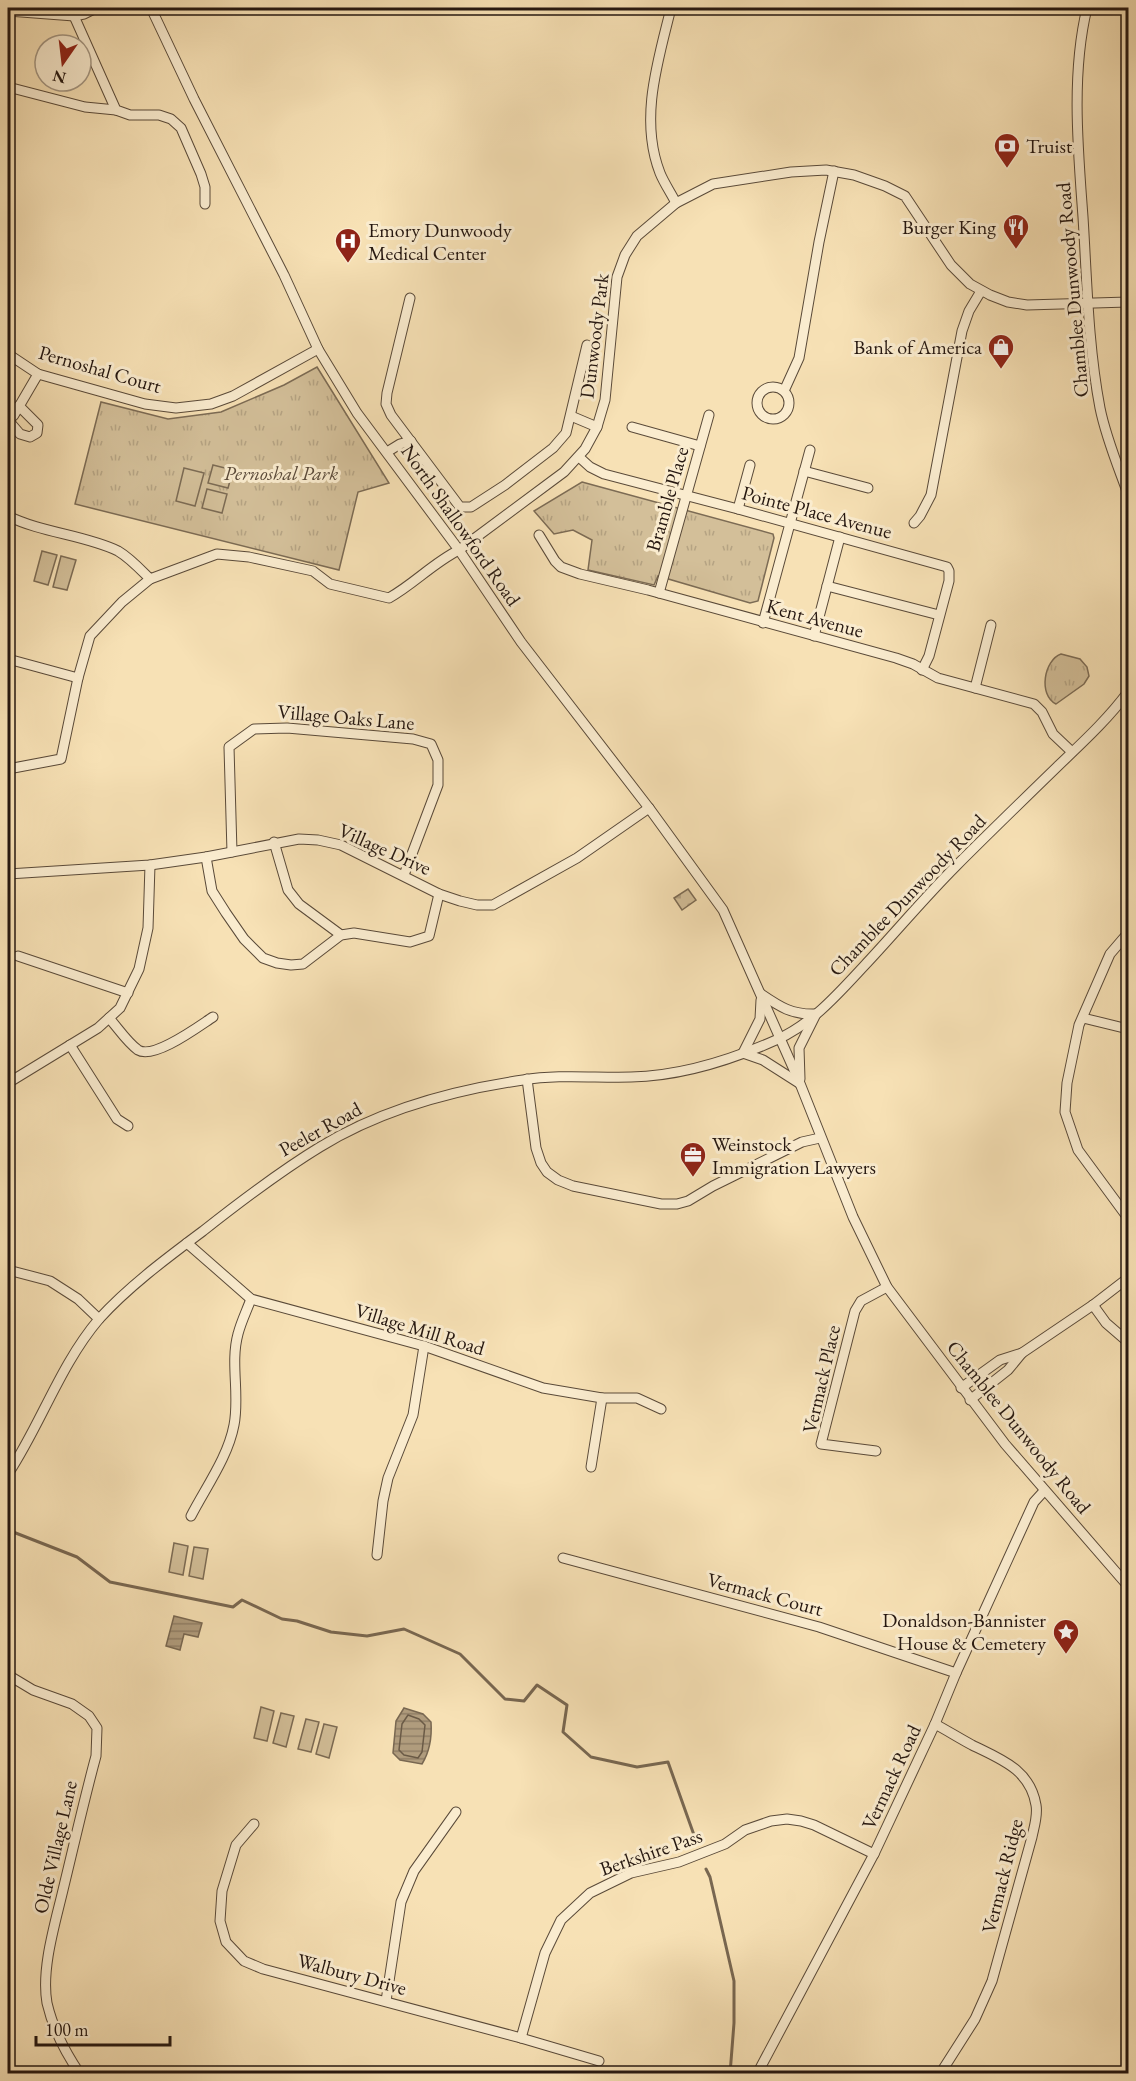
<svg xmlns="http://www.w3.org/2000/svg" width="1136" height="2081" font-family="'EB Garamond',serif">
	<defs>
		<pattern id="grass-tufts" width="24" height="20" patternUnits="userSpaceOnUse" patternTransform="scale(1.5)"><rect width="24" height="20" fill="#d3bf99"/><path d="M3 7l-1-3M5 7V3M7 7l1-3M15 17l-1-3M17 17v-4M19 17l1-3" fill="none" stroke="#b5a383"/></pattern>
		<pattern id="cemetery-stones" width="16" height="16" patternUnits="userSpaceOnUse" patternTransform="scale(1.5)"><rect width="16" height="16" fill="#d3bf99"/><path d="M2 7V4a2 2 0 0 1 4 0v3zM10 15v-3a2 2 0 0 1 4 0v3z" fill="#b5a383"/></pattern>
		<pattern id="water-rules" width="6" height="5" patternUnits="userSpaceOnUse" patternTransform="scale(1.5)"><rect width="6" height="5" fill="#b09c7d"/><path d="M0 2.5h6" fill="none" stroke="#8f7e65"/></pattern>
	</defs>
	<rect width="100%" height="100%" fill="#f7e1b5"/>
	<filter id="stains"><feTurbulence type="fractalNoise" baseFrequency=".00333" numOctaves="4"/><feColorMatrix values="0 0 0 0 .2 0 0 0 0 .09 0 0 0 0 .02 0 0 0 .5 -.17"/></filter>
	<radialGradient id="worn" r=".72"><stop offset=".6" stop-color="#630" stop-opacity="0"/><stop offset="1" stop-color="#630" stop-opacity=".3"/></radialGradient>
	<g fill="url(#grass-tufts)" stroke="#7c6b54" stroke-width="1.5">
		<polygon points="317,367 389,483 358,492 339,570 75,504 101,402 168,419 221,412 284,385"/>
		<polygon points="582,482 773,534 774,538 758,601 750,603 658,576 654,585 588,570 592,540 573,530 554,534 534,511"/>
		<path d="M1061 654 1080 659 1087 667 1089 676 1084 684 1056 704C1038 695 1044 660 1061 654Z"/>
	</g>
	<polygon fill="url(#cemetery-stones)" stroke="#7c6b54" stroke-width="1.5" points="688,889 696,900 682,910 674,898"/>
	<g fill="#d3bf99" stroke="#7c6b54" stroke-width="1.5">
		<polygon points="213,465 233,470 228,488 208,483"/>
		<polygon points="184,468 204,473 195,506 176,501"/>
		<polygon points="207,489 227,494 222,513 202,508"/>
		<polygon points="42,551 57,555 48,585 34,581"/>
		<polygon points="61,556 76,560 67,590 53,587"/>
		<polygon points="174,1543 188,1546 183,1575 169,1572"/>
		<polygon points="194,1547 208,1549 203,1579 189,1576"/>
		<polygon points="261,1707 274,1711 267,1741 254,1738"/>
		<polygon points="281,1713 294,1716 286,1747 273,1743"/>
		<polygon points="306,1719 319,1722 311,1752 298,1749"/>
		<polygon points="324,1724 337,1727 329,1758 316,1754"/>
	</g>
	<g fill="url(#water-rules)" stroke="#786751" stroke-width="1.5">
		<polygon points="174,1616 202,1623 198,1637 184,1634 180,1650 166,1646"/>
		<path d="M404 1708 423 1714 431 1722C432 1737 430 1751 422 1764L400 1760 393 1753 396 1721Z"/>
	</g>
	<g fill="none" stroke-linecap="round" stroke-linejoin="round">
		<polygon stroke="#6a5a46" stroke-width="1.5" points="408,1715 419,1719 425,1725 422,1752 418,1758 404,1755 399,1750 402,1724"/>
		<g stroke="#786751" stroke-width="3">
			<polyline points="8,1530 77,1557 110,1582 233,1607 242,1600 282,1619 297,1621 331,1632 367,1636 404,1629 460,1654 505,1699 524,1701 537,1685 567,1705 563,1732 591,1757 637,1767 668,1762 694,1835"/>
			<polyline points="706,1869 710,1877 734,1981 734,2023 730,2074"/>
		</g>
		<g stroke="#5a4a39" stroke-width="11">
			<g id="minor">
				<polyline points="151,8 194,99 284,275 318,349 357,413 459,550 521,642 649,808 723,910 799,1081 853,1217 887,1287 1005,1444 1128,1586"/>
				<path d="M671 8C658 61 639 119 660 173 664 183 671 193 676 203"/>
				<path d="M1087 8C1071 74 1078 149 1083 217 1087 280 1088 345 1100 408 1106 438 1118 466 1128 494"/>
				<polyline points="8,11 74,16 84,14 96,8"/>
				<polyline points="74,16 116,110 130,115 159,115 171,119 181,128 201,174 205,187 205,204"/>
				<polyline points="8,87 85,107 116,110"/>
				<polyline points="410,298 387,393 386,404 391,415 460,507 471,507 505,485 553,448 566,433 587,345"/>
				<polyline points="8,354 38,374 145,404 176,408 211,404 233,396 318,349"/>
				<circle cx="773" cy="403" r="16"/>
				<polyline points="784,391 799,358 819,242 834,171"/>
				<polyline points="571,416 597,427"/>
				<polyline points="8,420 20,434 30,437 37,433 38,425 19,406"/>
				<polyline points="8,421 14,415 38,374"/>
				<polyline points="632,427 700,446"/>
				<polyline points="387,452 400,444 411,441"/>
				<polyline points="579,457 590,467 604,474 738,509 947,567 949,571 949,581 929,656 922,670"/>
				<polyline points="804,471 868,488"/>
				<polyline points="738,509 750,465"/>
				<path d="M8 516C42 533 85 535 118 551 130 558 140 569 150 579L217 554 249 557 313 571 330 584 389 598C414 584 433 563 459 550L564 472 585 449 597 427 605 400 617 277 625 255 637 236 676 203 713 184 791 172 826 170 854 175 885 186 905 196 951 265 970 284 990 295 1008 302 1027 305 1128 302"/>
				<polyline points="914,523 920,516 931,495 962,331 969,311 981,291"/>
				<polyline points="539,535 555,561 561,567 580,574 648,590 896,658 913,664 938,678 1034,704 1042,712 1053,734 1072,752"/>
				<polyline points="827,586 939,615"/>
				<polyline points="659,593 709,415"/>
				<polyline points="763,623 810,450"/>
				<polyline points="814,636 840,537"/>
				<polyline points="8,659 78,678"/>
				<polyline points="975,688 991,625"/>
				<polyline points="8,769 61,759 78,678 90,636 122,602 150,579"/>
				<polyline points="274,842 288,890 299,904 341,935"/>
				<polyline points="232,852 229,747 254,729 287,728 413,739 431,744 438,760 438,785 404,875"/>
				<polyline points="206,857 212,891 226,913 244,939 263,958 277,963 291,965 303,964 341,935 354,933 410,942 429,936 439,894"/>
				<polyline points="8,874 150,865 206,857 299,839 318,840 341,845 439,894 460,901 477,905 493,905 577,858 649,808"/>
				<polyline points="1128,933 1110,954 1079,1025 1067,1083 1065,1112 1078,1150 1128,1218"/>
				<polyline points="18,956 128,993"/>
				<path d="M761 994C780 1007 792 1015 816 1014L799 1048 800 1079"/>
				<path d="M109 1018C118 1028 127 1042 138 1050 154 1060 199 1026 213 1017"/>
				<polyline points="1083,1018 1128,1029"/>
				<polyline points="70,1045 117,1119 128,1126"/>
				<polyline points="743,1053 763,1060 799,1083"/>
				<polyline points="743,1053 760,1019 761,1000"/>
				<polyline points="527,1079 536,1148 541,1163 547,1172 558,1180 573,1186 661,1204 677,1204 688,1201 713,1186 802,1142 820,1138"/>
				<polyline points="8,1083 98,1028 120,1008 139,969 148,928 150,865"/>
				<polyline points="187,1243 251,1299 424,1346 543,1388 602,1398 637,1398 661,1409"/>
				<polyline points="8,1270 50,1281 78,1299 99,1319"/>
				<polyline points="1093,1305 1106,1323 1128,1342"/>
				<polyline points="961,1388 1000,1360 1022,1353 1093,1305 1128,1278"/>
				<polyline points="970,1400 1008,1370 1022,1353"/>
				<polyline points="876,1451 821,1444 855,1311 861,1301 887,1287"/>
				<polyline points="591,1467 602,1398"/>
				<path d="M8 1474C41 1424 60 1365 99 1319 129 1286 167 1258 203 1231 241 1201 279 1172 320 1147 380 1110 454 1090 523 1080 559 1074 595 1078 631 1077 681 1076 731 1060 776 1040 812 1024 838 994 864 966 895 933 924 898 956 866 990 832 1025 798 1059 765 1083 742 1108 719 1128 692"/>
				<path d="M191 1516C206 1487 228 1457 234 1425 240 1395 230 1363 238 1334 241 1322 247 1310 251 1299"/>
				<polyline points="377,1555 383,1501 388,1478 413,1415 424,1346"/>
				<polyline points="563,1558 819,1627 956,1673"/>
				<path d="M8 1675 33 1690 72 1704 89 1716 97 1728 96 1756C84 1800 74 1845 63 1890 55 1924 41 1969 47 2003 53 2029 65 2052 80 2074"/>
				<path d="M935 1724C948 1731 959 1738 972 1745 1000 1759 1030 1769 1036 1805 1038 1816 1034 1827 1032 1837L992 1981 975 2019 940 2074"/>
				<polyline points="254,1824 236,1845 222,1891 220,1921 226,1942 244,1961 263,1969 521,2038 599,2061"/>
				<polyline points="386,2001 401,1902 414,1871 456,1812"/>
				<polyline points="521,2038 545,1953 561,1920 590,1893 631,1873 679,1862 725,1844 745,1830 771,1821 787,1819 801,1821 814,1825 874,1854"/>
				<polyline points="757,2074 874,1854 935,1724 956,1673 1034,1502 1044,1491"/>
			</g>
		</g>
		<use href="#minor" stroke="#faeccf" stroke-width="9"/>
	</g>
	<defs>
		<g id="bank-pin" transform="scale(1.35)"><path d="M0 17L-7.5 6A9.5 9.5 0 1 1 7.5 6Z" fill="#8f2418" stroke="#faeccf"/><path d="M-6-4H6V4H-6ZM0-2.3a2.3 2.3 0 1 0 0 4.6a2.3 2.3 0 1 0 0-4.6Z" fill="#fff"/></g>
		<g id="restaurant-pin" transform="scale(1.35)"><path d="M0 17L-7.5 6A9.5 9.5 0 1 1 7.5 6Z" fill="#8f2418" stroke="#faeccf"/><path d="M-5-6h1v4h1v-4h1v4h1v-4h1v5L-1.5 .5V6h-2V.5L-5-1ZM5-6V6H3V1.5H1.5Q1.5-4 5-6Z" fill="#fff"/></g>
		<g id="hospital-pin" transform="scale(1.35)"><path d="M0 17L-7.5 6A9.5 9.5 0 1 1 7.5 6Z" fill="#8f2418" stroke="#faeccf"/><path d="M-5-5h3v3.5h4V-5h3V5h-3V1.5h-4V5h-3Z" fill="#fff"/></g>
		<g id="shop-pin" transform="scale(1.35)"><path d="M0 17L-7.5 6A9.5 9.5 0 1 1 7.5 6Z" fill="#8f2418" stroke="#faeccf"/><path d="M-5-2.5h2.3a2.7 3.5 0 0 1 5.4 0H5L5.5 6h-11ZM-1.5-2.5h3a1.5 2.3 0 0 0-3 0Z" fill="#fff"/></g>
		<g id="office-pin" transform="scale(1.35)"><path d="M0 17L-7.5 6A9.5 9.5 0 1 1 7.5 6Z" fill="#8f2418" stroke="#faeccf"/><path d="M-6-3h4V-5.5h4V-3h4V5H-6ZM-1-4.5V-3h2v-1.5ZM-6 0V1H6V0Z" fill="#fff"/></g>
		<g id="sight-pin" transform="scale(1.35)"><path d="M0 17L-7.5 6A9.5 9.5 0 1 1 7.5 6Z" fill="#8f2418" stroke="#faeccf"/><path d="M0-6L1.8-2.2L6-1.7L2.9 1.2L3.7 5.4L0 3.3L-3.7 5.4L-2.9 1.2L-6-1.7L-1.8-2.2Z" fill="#fff"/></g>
	</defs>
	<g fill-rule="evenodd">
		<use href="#bank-pin" x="1007" y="146"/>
		<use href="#restaurant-pin" x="1016" y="227"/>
		<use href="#hospital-pin" x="348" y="241"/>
		<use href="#shop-pin" x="1001" y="347"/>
		<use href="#office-pin" x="693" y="1155"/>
		<use href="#sight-pin" x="1066" y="1632"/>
	</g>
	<g text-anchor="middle" stroke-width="6" stroke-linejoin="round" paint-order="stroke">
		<g font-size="20" fill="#251710" stroke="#faeccf" text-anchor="start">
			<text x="1026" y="153">Truist</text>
			<text x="996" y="234" text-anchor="end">Burger King</text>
			<text x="368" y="237">Emory Dunwoody<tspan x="368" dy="23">Medical Center</tspan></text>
			<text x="982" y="354" text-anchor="end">Bank of America</text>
			<text x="712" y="1151">Weinstock<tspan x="712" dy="23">Immigration Lawyers</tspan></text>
			<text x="1046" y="1627" text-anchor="end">Donaldson-Bannister<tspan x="1046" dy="23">House &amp; Cemetery</tspan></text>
		</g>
		<g font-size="20" fill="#251710" stroke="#faeccf">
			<text transform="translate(1072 290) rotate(-95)" y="7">Chamblee Dunwoody Road</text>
			<text transform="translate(594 336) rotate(-83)" y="7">Dunwoody Park</text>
			<text transform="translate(100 369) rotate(16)" y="7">Pernoshal Court</text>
			<text transform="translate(667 499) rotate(-74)" y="7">Bramble Place</text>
			<text transform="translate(817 512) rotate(15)" y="7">Pointe Place Avenue</text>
			<text transform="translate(461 525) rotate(55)" y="7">North Shallowford Road</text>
			<text transform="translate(815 618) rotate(15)" y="7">Kent Avenue</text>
			<text transform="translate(346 717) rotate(5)" y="7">Village Oaks Lane</text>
			<text transform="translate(385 849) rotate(24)" y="7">Village Drive</text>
			<text transform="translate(907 895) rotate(-46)" y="7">Chamblee Dunwoody Road</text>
			<text transform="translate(320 1129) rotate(-29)" y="7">Peeler Road</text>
			<text transform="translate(420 1329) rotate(17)" y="7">Village Mill Road</text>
			<text transform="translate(821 1379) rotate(-77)" y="7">Vermack Place</text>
			<text transform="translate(1019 1427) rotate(51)" y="7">Chamblee Dunwoody Road</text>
			<text transform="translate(765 1594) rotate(15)" y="7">Vermack Court</text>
			<text transform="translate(891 1777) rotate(-65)" y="7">Vermack Road</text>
			<text transform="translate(55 1847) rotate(-77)" y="7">Olde Village Lane</text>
			<text transform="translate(651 1852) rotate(-19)" y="7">Berkshire Pass</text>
			<text transform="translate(1002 1876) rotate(-76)" y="7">Vermack Ridge</text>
			<text transform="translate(352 1974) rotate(15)" y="7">Walbury Drive</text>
		</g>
		<g font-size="20" font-style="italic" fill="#594939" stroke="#faeccf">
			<text x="281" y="480">Pernoshal Park</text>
		</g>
	</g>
	<rect width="1136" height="2081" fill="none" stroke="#f7e1b5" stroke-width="30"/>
	<rect x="9" y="9" width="1118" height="2063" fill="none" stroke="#251710" stroke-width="3"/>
	<rect x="15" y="15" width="1106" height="2051" fill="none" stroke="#251710" stroke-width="1.5"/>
	<g transform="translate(63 63) rotate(194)"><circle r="28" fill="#faeccf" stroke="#a59783" stroke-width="1.5"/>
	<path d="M0-4.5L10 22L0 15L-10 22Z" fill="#8f2418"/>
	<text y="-9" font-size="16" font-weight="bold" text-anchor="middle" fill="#251710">N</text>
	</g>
	<path d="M36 2036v9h134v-9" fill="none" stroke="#251710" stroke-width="3"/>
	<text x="45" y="2036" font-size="18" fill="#251710" stroke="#faeccf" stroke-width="4.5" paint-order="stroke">100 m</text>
	<rect width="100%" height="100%" filter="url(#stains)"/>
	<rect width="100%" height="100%" fill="url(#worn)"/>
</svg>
